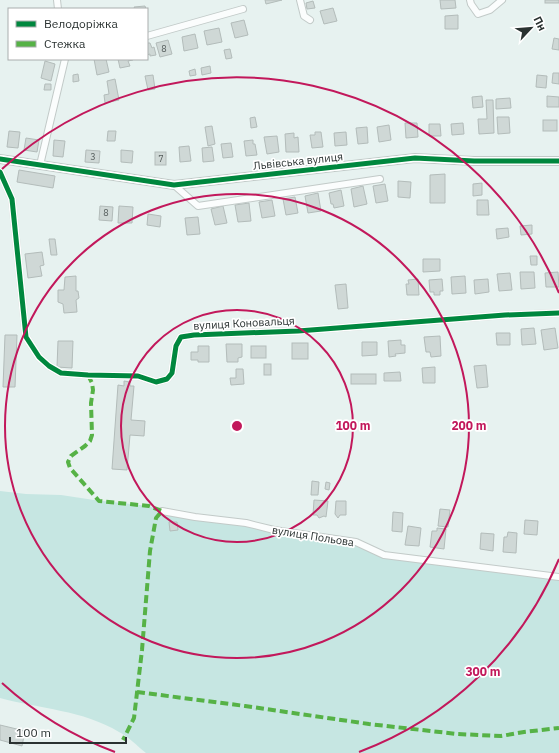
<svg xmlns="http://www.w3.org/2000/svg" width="559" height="753" font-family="'IBM Plex Sans',sans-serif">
	<rect width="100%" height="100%" fill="#e7f2f0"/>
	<path fill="#c6e6e2" d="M0 491 26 494 61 495 94 500 149 506 162 511 356 542 384 555 559 577V753H146C137 746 129 737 119 732 83 710 40 709 0 698Z"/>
	<g fill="#cfd8d6" stroke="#b3bcba">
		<polygon points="265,0 282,0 266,4"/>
		<polygon points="440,0 455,0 456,8 441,9"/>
		<rect x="545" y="0" width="14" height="3"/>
		<polygon points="313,1 315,8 307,9 306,3"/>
		<polygon points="145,6 146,9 135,9 134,7"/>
		<polygon points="333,8 337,21 324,24 320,11"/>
		<polygon points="458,15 458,29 445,29 445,16"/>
		<polygon points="244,20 248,35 235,38 231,23"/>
		<polygon points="219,28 222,42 207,45 204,31"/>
		<polygon points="195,34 198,48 184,51 182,37"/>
		<polygon points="554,38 559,39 559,50 552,49"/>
		<polygon points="168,40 172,54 160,57 156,43"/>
		<polygon points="147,43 150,43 152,48 154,47 156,55 150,56 150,54 147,55"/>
		<polygon points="230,49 232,58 226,59 224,50"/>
		<polygon points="94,59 106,59 109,72 97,75"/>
		<polygon points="118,59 133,59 133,60 128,61 130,66 120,68"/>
		<polygon points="45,61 55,64 51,81 41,78"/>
		<polygon points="210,66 211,73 202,75 201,68"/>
		<polygon points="195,69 196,75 190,76 189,71"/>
		<polygon points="553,73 559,73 559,84 552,83"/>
		<polygon points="78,74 79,81 73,82 73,75"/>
		<polygon points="153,75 155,89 148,90 145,76"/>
		<polygon points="537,75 547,76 546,88 536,87"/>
		<polygon points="115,79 119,100 105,103 104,95 109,94 107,81"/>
		<polygon points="45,84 51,84 51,90 44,90"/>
		<polygon points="482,96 483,107 473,108 472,97"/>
		<polygon points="547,96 559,97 559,107 547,107"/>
		<polygon points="510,98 511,108 496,109 496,99"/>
		<polygon points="486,100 493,100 494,133 479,134 478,119 487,119"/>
		<polygon points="255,117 257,127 251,128 250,118"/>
		<polygon points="497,117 509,117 510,133 498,134"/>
		<rect x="543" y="120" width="14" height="11"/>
		<polygon points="405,123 417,123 418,137 406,138"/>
		<polygon points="463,123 464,134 452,135 451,124"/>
		<polygon points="429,124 440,124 441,136 429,136"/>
		<polygon points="389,125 391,140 379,142 377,127"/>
		<polygon points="212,126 215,144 208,146 205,127"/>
		<polygon points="367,127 368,143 358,144 356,128"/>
		<polygon points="9,131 20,132 18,148 7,147"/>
		<polygon points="108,131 116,131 115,141 107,141"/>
		<polygon points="315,132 321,132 323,147 312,148 310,135 315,135"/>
		<polygon points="346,132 347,145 335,146 334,133"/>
		<polygon points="294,133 294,138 298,137 299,152 286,152 285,134"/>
		<polygon points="277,136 279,152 267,154 264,137"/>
		<polygon points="26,138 39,140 37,152 24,150"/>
		<polygon points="54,140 65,141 63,157 53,156"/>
		<polygon points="253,140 253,144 255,144 257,155 246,156 244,141"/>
		<polygon points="231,143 233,157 223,158 221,144"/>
		<polygon points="189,146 191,161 180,162 179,147"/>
		<polygon points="212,147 214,161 203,162 202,148"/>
		<polygon points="86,150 100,151 99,163 85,162"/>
		<polygon points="121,150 133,151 132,163 121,162"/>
		<rect x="155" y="152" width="11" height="13"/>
		<polygon points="19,170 55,176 53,188 17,182"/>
		<polygon points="445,174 445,203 430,203 430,175"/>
		<polygon points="398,181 411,182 410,198 398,197"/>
		<polygon points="482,183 482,195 473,196 473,184"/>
		<polygon points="385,184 388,201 376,203 373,186"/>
		<polygon points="363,186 367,204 354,207 351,189"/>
		<polygon points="341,190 344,206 334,208 333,204 331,204 329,193"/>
		<polygon points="318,193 321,211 308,213 305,196"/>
		<polygon points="295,197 298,213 286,215 283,199"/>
		<polygon points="272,200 275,216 262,218 259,202"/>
		<polygon points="477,200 488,200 489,215 477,215"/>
		<polygon points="249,203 251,221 238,222 235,205"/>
		<polygon points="100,206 113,207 112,221 99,220"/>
		<polygon points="119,206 133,207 132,223 118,223"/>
		<polygon points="223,206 227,223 215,225 211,209"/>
		<polygon points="148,214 161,216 160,227 147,225"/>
		<polygon points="198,217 200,234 187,235 185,218"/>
		<polygon points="532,225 532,234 521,235 520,226"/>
		<polygon points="508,228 509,237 497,239 496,229"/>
		<polygon points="49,239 55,239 57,255 51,255"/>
		<polygon points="42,252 44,265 40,266 42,276 28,278 25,254"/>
		<polygon points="530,256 537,256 537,265 531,265"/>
		<polygon points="423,259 440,259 440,271 423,272"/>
		<polygon points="520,272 534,272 535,288 521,289"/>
		<polygon points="558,272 559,287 546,287 545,273"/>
		<polygon points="510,273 512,290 499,291 497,274"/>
		<polygon points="76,276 76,291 78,291 79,298 76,300 77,312 64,313 63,304 58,302 58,290 64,290 65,277"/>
		<polygon points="465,276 466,293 452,294 451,277"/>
		<polygon points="418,279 419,295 407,295 406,284 409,284 408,280"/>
		<polygon points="442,279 443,291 440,291 440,295 434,295 434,292 430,292 429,280"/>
		<polygon points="488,279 489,292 475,294 474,280"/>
		<polygon points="346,284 348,308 338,309 335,285"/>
		<polygon points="534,328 536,344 522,345 521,329"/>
		<polygon points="555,328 558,348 544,350 541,330"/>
		<polygon points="496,333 510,333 510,345 497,345"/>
		<polygon points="5,335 17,335 15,387 3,387"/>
		<polygon points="440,336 441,356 431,357 430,352 426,352 424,337"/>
		<polygon points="401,340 401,345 405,345 405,353 395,354 396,356 389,357 388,341"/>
		<polygon points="58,341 73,341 72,368 57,367"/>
		<polygon points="362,342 377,342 377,355 362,356"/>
		<rect x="292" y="343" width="16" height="16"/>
		<polygon points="226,344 242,344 242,357 238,358 238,362 227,362"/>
		<polygon points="198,346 209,346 209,362 198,362 198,360 191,360 191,352 198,352"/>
		<rect x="251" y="346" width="15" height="12"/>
		<rect x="264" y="364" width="7" height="11"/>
		<polygon points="486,365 488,387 477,388 474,366"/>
		<polygon points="435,367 435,383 423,383 422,368"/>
		<polygon points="236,369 243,369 244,384 231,385 230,378 236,378"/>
		<polygon points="400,372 401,381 384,381 384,373"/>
		<rect x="351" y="374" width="25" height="10"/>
		<polygon points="124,381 130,382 130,386 134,386 131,420 145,421 144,436 130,435 127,470 112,469 118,385 124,386"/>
		<polygon points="312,481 319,482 318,495 311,495"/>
		<polygon points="326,482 330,483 329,490 325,489"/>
		<polygon points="314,500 328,501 326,517 324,516 319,518 317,515 313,515"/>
		<polygon points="336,501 346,501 346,515 340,515 338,518 335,514"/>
		<polygon points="440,509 450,510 448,527 438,526"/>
		<polygon points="393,512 403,513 402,532 392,531"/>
		<polygon points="525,520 538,521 537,535 524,534"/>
		<polygon points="169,522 177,522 178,530 170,531"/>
		<polygon points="408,526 421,528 419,546 405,545"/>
		<polygon points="437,528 446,529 444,549 430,547 432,531 437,531"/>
		<polygon points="508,532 517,533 516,553 503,552 504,537 507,537"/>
		<polygon points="481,533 494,534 493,551 480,549"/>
		<polygon points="0,725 25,731 22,746 0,740"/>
	</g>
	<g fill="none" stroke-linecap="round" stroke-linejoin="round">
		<g stroke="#c2cac8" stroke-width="8">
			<g id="minor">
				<polyline points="57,0 58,9"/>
				<polyline points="300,0 304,16 310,20"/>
				<polyline points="470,0 471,4 478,14 490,10 502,0"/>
				<polyline points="147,36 243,9"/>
				<polyline points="40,165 65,59"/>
				<polyline points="0,172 12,199 26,337 39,357 49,366 61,373 88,375 138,376 156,382 167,379 172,373 176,346 181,337 194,335 298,331 505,315 559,313"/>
				<polyline points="174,185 198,206 380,179"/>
				<polyline points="162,511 195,517 246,523 274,530 356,542 384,555 559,577"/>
			</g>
		</g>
		<g stroke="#c2cac8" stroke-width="10">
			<polyline id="tertiary" points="0,159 174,185 415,158 474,161 559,161"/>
		</g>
		<use href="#minor" stroke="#fbfdfd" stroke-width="6"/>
		<use href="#tertiary" stroke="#fbfdfd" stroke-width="8"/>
		<g stroke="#56b246" stroke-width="4" stroke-dasharray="8 4" stroke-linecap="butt">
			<polyline points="88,375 92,383 93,390 91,403 92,435 90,441 85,446 71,456 68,462 70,468 99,501 149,506 162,511 156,518 150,551 142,650 134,718 123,740"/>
			<polyline points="137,692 245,706 369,724 457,734 501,736 524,732 559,728"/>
		</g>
		<g stroke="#fff" stroke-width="8">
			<g id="cycleway">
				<polyline points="0,159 174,185 415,158 474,161 559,161"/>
				<polyline points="0,172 12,199 26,337 39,357 49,366 61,373 88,375 138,376 156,382 167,379 172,373 176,346 181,337 194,335 298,331 505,315 559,313"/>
			</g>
		</g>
		<use href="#cycleway" stroke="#00873e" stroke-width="5"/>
	</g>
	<g fill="none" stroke="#c2185b" stroke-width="2">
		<circle cx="237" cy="426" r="116"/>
		<circle cx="237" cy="426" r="232"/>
		<path d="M559 559A348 348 0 0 1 359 752M115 752A348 348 0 0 1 2 683M2 169A348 348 0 0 1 559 293"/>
	</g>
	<g text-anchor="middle" stroke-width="3.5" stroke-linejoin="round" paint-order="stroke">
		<g font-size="9" fill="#545c5b">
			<text x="164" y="52">8</text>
			<text x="93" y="160">3</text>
			<text x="161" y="162">7</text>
			<text x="106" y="216">8</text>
		</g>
		<g font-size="11" fill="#2a3231" stroke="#fff">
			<text transform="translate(298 161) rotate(-6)" y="4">Львівська вулиця</text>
			<text transform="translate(244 323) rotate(-3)" y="4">вулиця Коновальця</text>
			<text transform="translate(313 536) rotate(9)" y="4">вулиця Польова</text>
		</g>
	</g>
	<circle cx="237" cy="426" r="6" fill="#c2185b" stroke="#fff" stroke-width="2"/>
	<g font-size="12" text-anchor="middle" font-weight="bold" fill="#c2185b" stroke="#fff" stroke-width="3.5" stroke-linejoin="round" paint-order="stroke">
		<text x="353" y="430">100 m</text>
		<text x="469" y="430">200 m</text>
		<text x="483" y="676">300 m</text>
	</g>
	<rect x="8" y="8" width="140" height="52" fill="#ffffff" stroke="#aaadad"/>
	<rect x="16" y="21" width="20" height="6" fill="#00873e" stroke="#aaadad"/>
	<text x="44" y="28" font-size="12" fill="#2a3231">Велодоріжка</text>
	<rect x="16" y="41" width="20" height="6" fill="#56b246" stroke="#aaadad"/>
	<text x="44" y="48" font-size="12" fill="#2a3231">Стежка</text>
	<g transform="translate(531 28) rotate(64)" stroke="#ffffff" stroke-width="3" paint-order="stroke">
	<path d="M0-3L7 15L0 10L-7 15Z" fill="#2a3231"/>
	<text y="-6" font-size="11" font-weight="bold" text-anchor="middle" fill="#2a3231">Пн</text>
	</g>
	<path d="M10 737v6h116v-6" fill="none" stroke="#2a3231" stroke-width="2"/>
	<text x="16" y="737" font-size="12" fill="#2a3231" stroke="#ffffff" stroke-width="3" paint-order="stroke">100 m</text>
</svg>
